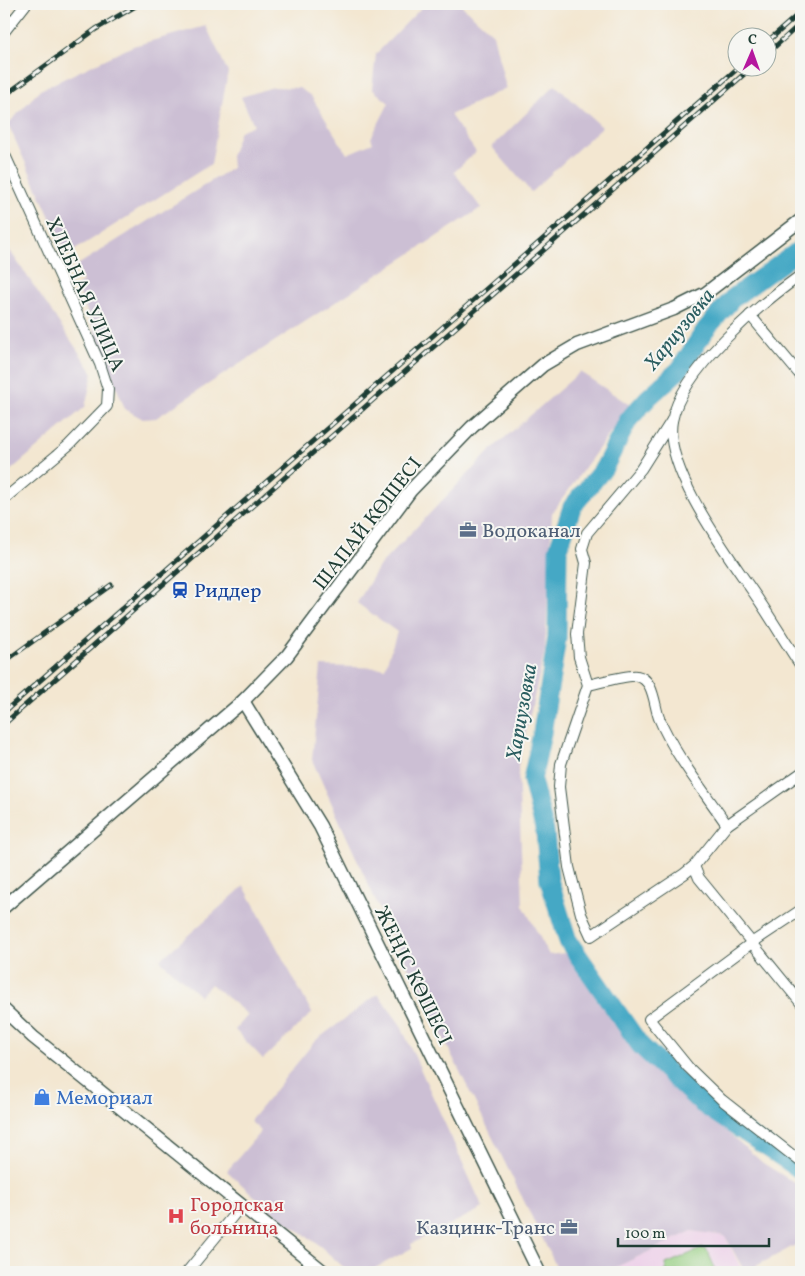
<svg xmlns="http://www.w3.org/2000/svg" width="805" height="1276" font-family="Vollkorn,serif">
	<rect width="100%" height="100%" fill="#f6f6f2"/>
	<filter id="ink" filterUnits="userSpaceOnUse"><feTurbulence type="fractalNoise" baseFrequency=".02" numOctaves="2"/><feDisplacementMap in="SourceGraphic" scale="10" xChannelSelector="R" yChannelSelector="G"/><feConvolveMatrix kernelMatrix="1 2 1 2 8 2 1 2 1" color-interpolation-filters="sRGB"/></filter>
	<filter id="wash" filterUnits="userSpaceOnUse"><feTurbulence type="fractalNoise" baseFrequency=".0096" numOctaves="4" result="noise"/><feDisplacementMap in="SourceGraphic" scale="20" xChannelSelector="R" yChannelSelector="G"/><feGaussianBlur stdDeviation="1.12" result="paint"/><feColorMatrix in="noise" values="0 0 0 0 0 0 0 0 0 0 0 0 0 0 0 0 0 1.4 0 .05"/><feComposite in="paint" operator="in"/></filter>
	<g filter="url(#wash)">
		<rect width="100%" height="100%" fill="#f3e7d1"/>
		<polygon fill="#edd1e9" points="692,1231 725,1236 743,1272 606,1272"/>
		<g fill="#ccbfd4">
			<polygon points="425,4 460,4 493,34 506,88 450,115 476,152 454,172 481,208 156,418 143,419 125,409 77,286 83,282 76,266 232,168 231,156 240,131 254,125 241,97 273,87 299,88 311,96 347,154 373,143 371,138 389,103 372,89 376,54"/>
			<polygon points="206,26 228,72 211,164 67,255 8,124 40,90 133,46"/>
			<polygon points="555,85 602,127 531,192 492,147"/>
			<polygon points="4,242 93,373 85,407 4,476"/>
			<polygon points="580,372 630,405 552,513 545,650 518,766 523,905 549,955 565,953 630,1047 763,1163 801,1187 801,1242 745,1272 725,1236 692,1231 606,1272 559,1272 379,908 312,760 321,666 385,668 397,632 357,603 380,565 493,448"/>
			<polygon points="244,886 312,1013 263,1059 235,1030 248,1015 211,984 200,996 160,960"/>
			<polygon points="378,994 400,1024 483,1208 411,1244 412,1248 368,1272 349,1272 320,1246 265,1206 227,1171 261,1131 250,1121 315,1041"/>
		</g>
		<polygon fill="#94cd80" stroke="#5a855a" points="703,1248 707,1250 714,1266 713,1271 666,1272 666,1264"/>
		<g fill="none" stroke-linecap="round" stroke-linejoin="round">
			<polyline stroke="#45a8c5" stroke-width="19" points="801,249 733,298 706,329 680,369 649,397 629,419 604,468 572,507 558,550 557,638 542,733 532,780 545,832 549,880 568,941 640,1045 701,1103 801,1170"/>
		</g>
	</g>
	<g filter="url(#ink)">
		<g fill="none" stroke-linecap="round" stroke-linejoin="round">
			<g stroke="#3f564c" stroke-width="12">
				<g id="minor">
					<polyline points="4,32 26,4"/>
					<polyline points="4,153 100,364 108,389 107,406 69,445 4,499"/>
					<path d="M801 275C760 304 682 369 672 421 663 471 732 560 760 602 774 623 787 645 801 666"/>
					<polyline points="750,315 801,376"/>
					<polyline points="672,420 641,469 587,533 582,549 586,563 577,634 579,657 588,685 561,764 559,787 569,867 581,914 591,936 684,874 694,866 727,825 801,773"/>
					<path d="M588 685C598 683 629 674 637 676 654 679 654 705 659 718 675 756 704 791 727 825"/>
					<polyline points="694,866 699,878 801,1003"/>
					<polyline points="801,910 753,942 649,1019 688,1067 722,1100 801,1162"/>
					<polyline points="187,1272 241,1206"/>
				</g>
			</g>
			<g stroke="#3f564c" stroke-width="15">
				<g id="tertiary">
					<polyline points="243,701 320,826 539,1272"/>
					<polyline points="4,907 243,701 287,656 411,490 472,427 543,365 577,345 674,309 706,293 801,220"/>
					<polyline points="4,1010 33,1037 324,1272"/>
				</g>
			</g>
			<use href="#minor" stroke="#fff" stroke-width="10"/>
			<use href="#tertiary" stroke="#fff" stroke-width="12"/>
			<g stroke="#1f3d34" stroke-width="5">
				<g id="rail">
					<polyline points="768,41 801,12"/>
					<polyline points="768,53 801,23"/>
					<polyline points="4,96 96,29 139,4"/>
					<polyline points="4,662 111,585"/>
					<polyline points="4,712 738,68"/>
					<polyline points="4,724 751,68"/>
				</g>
			</g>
			<use href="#rail" stroke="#f6f6f2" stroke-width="3" stroke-dasharray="9" stroke-linecap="butt"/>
		</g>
	</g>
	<defs>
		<g id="office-bare" transform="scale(1.35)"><path d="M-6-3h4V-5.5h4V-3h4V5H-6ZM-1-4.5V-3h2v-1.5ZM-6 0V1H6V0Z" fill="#5c6f8a" stroke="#f6f6f2" stroke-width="2.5" paint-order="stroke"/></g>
		<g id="station-bare" transform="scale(1.35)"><path d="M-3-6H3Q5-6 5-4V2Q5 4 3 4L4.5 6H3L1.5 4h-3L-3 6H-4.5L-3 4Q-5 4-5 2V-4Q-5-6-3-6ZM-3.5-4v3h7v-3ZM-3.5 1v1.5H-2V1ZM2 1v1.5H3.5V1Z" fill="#1a4fb4" stroke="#f6f6f2" stroke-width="2.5" paint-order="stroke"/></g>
		<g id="shop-bare" transform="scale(1.35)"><path d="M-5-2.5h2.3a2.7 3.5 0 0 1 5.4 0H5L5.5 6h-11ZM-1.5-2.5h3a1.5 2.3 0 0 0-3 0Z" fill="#3f7fe0" stroke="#f6f6f2" stroke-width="2.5" paint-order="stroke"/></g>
		<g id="hospital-bare" transform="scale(1.35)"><path d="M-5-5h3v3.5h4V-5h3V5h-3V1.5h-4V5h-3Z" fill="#e0444e" stroke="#f6f6f2" stroke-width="2.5" paint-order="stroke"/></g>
	</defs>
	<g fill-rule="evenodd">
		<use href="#office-bare" x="468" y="530"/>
		<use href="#station-bare" x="180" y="590"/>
		<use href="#shop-bare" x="42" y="1097"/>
		<use href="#hospital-bare" x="176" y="1216"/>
		<use href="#office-bare" x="569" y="1227"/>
	</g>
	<g text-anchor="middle" stroke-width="4" stroke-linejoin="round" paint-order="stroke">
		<g font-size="20" fill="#1f3d34" stroke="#f6f6f2">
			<text transform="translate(86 294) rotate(66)" y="7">ХЛЕБНАЯ УЛИЦА</text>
			<text transform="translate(367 523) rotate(-52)" y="7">ШАПАЙ КӨШЕСІ</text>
			<text transform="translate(414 975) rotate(64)" y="7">ЖЕҢІС КӨШЕСІ</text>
		</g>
		<g font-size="20" fill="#4e5e75" stroke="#f6f6f2" text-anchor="start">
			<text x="482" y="537">Водоканал</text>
			<text x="555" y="1234" text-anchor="end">Казцинк-Транс</text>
		</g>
		<g font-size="20" fill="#164399" stroke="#f6f6f2" text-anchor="start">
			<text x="194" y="597">Риддер</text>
		</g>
		<g font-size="20" fill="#366cbe" stroke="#f6f6f2" text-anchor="start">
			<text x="56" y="1104">Мемориал</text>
		</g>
		<g font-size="20" fill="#be3a42" stroke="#f6f6f2" text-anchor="start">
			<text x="190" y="1211">Городская<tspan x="190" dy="23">больница</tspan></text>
		</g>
		<g font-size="21" font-style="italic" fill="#2a5d60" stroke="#f6f6f2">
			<text transform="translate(679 329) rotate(-51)" y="7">Хариузовка</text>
			<text transform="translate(521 712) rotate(-80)" y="7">Хариузовка</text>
		</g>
	</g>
	<rect width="805" height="1276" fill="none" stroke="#f6f6f2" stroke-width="20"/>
	<g transform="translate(752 52) rotate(2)"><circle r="24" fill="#f6f6f2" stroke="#a0aca6"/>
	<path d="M0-4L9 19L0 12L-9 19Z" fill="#b5179e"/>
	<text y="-8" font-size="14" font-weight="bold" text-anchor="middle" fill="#1f3d34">С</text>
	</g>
	<path d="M618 1238v8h151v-8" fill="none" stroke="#1f3d34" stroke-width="2.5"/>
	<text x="625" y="1238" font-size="15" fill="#1f3d34" stroke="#f6f6f2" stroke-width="4" paint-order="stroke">100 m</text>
</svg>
